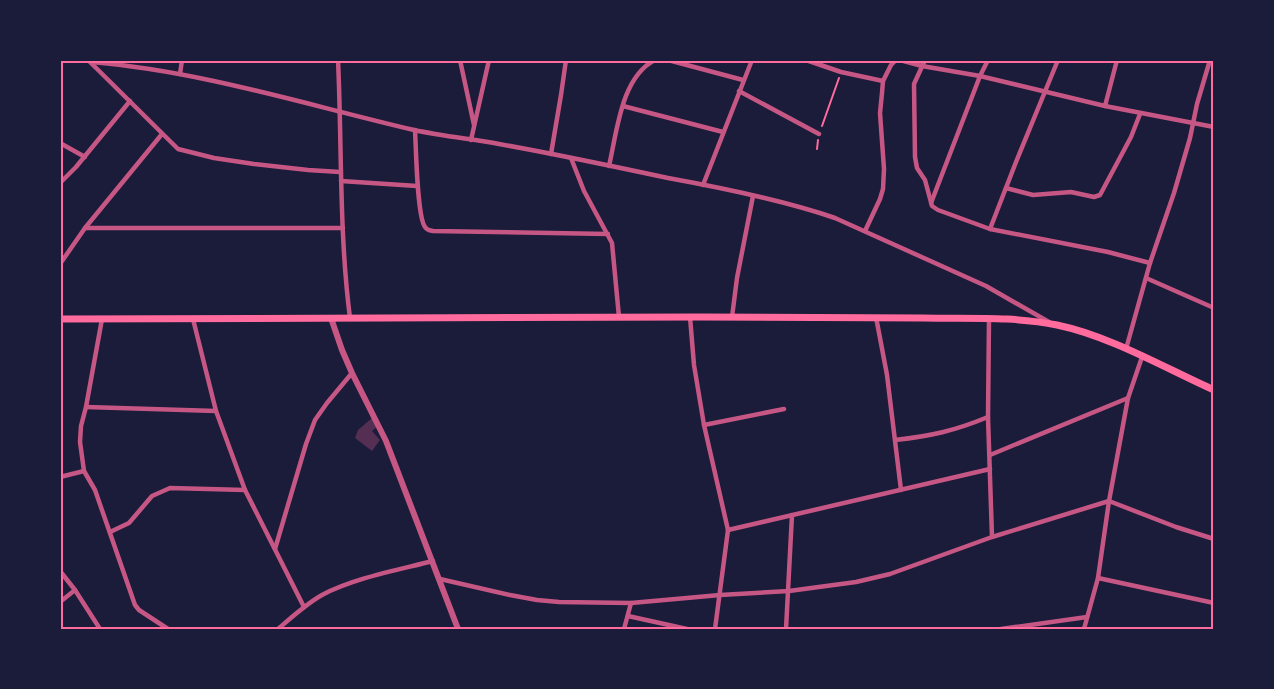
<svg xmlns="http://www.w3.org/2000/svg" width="1274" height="689" font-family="'PT Sans Narrow',sans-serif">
	<rect width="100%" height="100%" fill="#1b1b3a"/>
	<polygon fill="#542f53" points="372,418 378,426 372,431 380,440 372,451 355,438 358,430"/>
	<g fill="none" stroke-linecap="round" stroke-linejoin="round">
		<g stroke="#ff6b9d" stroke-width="2">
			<polyline points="822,126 839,78"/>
			<polyline points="817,149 818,140"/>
		</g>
		<g stroke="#c65784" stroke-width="4.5">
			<polyline points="88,60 178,149 214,158 254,164 308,170 340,172"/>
			<path d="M338 60C342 146 339 233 350 318"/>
			<polyline points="460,60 474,125"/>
			<polyline points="668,60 743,80"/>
			<polyline points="806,60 841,72 883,81"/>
			<polyline points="925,60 914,84 915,157 917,168 925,180 932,206 938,210 990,229 1108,252 1150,263"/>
			<path d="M91 62C201 71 307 105 414 130 442 136 471 139 499 144 556 154 612 166 668 178 723 188 783 200 835 218L986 286 1049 322"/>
			<polyline points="180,74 182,60"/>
			<polyline points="739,91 819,134"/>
			<polyline points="623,106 723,132"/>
			<polyline points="1105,106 1117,60"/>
			<path d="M415 130C416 146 417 217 425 227 428 231 429 230 433 231L608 234"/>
			<polyline points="471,140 489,60"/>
			<polyline points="60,143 85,157"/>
			<polyline points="551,154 561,95 566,60"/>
			<polyline points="571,158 584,191 612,243 619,317"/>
			<path d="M609 166C617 132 621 77 655 60"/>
			<polyline points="341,181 417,186"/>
			<polyline points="60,183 76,167 130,101"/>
			<polyline points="703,185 752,60"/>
			<polyline points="1006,188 1033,195 1071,192 1094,197 1100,195 1131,137 1140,114"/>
			<polyline points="931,203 980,76 988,60"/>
			<polyline points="85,228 343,228"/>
			<polyline points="990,229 1016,162 1058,60"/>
			<polyline points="865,231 880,199 883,189 884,169 880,113 882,93 883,81 891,65 895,61 900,60 922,66 980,76 1105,106 1214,127"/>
			<polyline points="60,264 85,228 162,134"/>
			<polyline points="1146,278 1214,308"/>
			<polyline points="690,317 694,365 704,425 728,530 715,629"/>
			<polyline points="732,317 737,278 753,196"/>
			<polyline points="876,317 887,375 901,490"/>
			<polyline points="102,319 86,407 81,426 80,442 84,471 95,490 135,605 139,610 168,629"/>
			<polyline points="193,319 216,411 245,490 304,607"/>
			<polyline points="989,319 988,417 992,537"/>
			<polyline points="1126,349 1150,263 1174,193 1190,138 1197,104 1210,60"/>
			<polyline points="86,407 216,411"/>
			<polyline points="704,425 784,409"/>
			<path d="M895 440C931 436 954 431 988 417"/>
			<polyline points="990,455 1128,398"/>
			<polyline points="60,477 84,471"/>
			<polyline points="728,530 990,469"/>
			<polyline points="110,532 129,523 152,496 170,488 245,490"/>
			<polyline points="275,549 306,444 315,420 327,403 352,373"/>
			<polyline points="60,571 75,590 100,629"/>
			<polyline points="1098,578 1214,603"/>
			<polyline points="440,579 510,595 537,600 559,602 631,603 720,595 789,591 856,582 890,574 992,537 1109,501 1176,527 1214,539"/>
			<polyline points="60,602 75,590"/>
			<polyline points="628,616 687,629"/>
			<path d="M278 629C292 617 306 604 322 595 354 578 398 570 433 561"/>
			<polyline points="624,629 631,603"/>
			<polyline points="786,629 792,515"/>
			<polyline points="1001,629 1087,617"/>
			<polyline points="1084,629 1098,578 1109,501 1128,398 1142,357"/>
		</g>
		<polyline stroke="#c65784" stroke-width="6" points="331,318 342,350 352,373 386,441 458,629"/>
		<path stroke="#ff6b9d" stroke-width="7" d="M60 319C273 319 486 319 700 317 774 317 848 317 923 318 967 319 1013 316 1057 325 1110 336 1165 368 1214 390"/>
	</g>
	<rect width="1274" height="689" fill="none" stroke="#1b1b3a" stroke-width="123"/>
	<rect x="62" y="62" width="1150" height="566" fill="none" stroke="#ff6b9d" stroke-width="2"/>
</svg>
